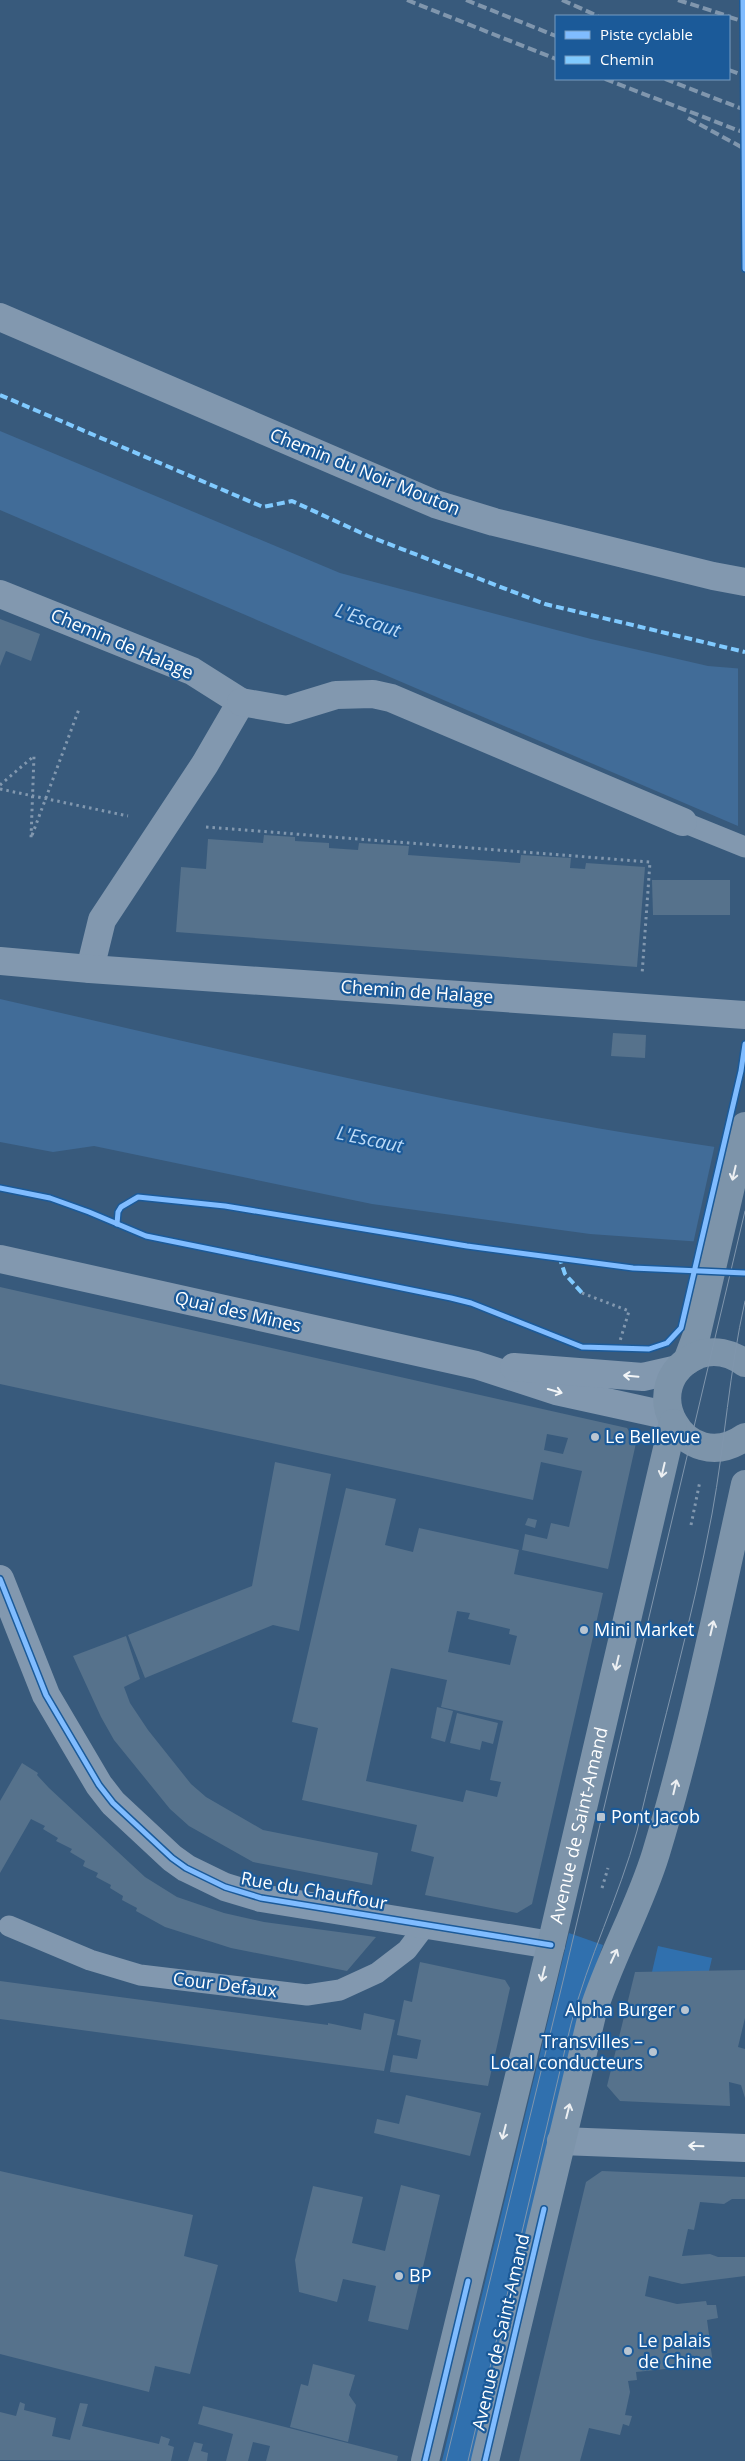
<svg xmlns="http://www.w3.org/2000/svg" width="745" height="2461" font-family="'Open Sans',sans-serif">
	<rect width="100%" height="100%" fill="#385a7c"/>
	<g fill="#3070ae">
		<polygon points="569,1933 603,1945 577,2020 472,2461 442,2461"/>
		<polygon points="658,1946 712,1958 709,1971 652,1972"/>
	</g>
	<g fill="#416c98">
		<polygon points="0,431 340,573 591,639 708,666 745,669 745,829 0,510"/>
		<path d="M0 999C247 1055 494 1117 745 1151V1245L590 1234 372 1204 94 1146 53 1152 0 1142Z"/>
	</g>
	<g fill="#385a7c">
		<polygon points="738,666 745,667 745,831 738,828"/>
		<polygon points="715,1144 745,1148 745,1247 693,1244"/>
	</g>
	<g fill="#56728c" fill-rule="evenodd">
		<polygon points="0,619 40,634 31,661 6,651 0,666"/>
		<polygon points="264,835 295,837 295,841 329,843 329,848 358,850 359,843 409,846 408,855 520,863 521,855 571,858 570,868 585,869 586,863 645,867 637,967 176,932 181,867 206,869 208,839 263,843"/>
		<polygon points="652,880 730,880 730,915 653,915"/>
		<polygon points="613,1033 646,1035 645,1058 611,1056"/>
		<path d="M0 1287 627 1428 636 1443 608 1569 522 1550 525 1534 547 1539 551 1523 569 1527 582 1471 541 1462 533 1500 0 1384ZM547 1434 568 1438 563 1454 544 1450Z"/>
		<polygon points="275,1462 331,1474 299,1631 273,1625 145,1678 128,1635 252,1586"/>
		<path d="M346 1488 396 1499 385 1545 413 1552 419 1528 519 1550 514 1574 603 1593 532 1904 517 1913 425 1895 434 1857 411 1851 417 1825 302 1800 318 1728 292 1722ZM457 1611 470 1613 468 1619 510 1629 509 1634 517 1636 510 1665 448 1652ZM391 1668 447 1680 441 1707 503 1721 490 1780 501 1782 497 1797 466 1790 463 1802 366 1781Z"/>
		<polygon points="528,1518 537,1520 535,1528 525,1525"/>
		<polygon points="126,1636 140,1679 124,1687 130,1703 148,1730 191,1784 206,1797 263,1830 378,1853 372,1885 253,1862 189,1826 170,1809 114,1740 101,1717 73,1656"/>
		<polygon points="437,1707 453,1711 445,1742 431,1738"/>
		<polygon points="457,1713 498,1723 493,1744 482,1741 480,1750 450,1743"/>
		<polygon points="22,1763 38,1773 37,1775 49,1788 145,1877 177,1897 224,1913 264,1922 376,1937 347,1971 231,1948 165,1927 136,1911 137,1908 122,1900 123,1896 110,1888 111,1885 96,1877 98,1873 83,1866 85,1861 70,1852 72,1849 56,1841 58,1838 43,1829 45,1826 31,1819 0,1873 0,1801"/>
		<polygon points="420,1962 505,1980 510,1988 488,2086 390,2072 393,2055 417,2059 421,2040 397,2035 404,2000 412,2002"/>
		<polygon points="745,1970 745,2018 738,2047 745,2049 745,2098 741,2085 729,2082 730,2106 620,2101 607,2086 635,1972"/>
		<polygon points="0,1981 328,2025 328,2023 361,2030 364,2013 395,2020 384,2071 0,2019"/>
		<polygon points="406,2095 481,2113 470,2156 374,2133 377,2119 399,2124"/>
		<polygon points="0,2171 193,2215 184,2256 218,2265 190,2374 155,2366 149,2392 0,2354"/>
		<polygon points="602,2171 745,2177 745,2199 732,2199 724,2204 700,2202 694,2230 688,2229 682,2256 710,2254 718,2257 745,2257 745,2276 682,2284 649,2276 645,2296 677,2304 706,2301 707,2305 716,2305 718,2318 707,2320 713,2364 636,2372 637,2380 628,2381 630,2392 625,2415 632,2416 629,2426 623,2424 620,2435 589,2428 580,2461 519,2461 586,2182"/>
		<polygon points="401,2185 440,2195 408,2330 368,2321 376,2286 343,2279 337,2302 299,2292 295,2260 313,2186 363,2197 352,2243 385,2251"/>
		<polygon points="313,2364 355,2375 349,2395 356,2405 348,2442 290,2427 301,2384 308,2386"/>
		<polygon points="20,2402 25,2404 24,2410 56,2418 52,2436 70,2440 80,2403 88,2404 82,2426 159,2444 161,2436 170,2439 168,2445 174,2447 171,2461 0,2460 0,2412 16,2416"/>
		<polygon points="203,2406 398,2456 397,2461 266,2461 270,2446 253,2442 248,2461 226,2461 233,2434 198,2424"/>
		<polygon points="194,2442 203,2444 201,2451 208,2453 207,2461 188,2461"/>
	</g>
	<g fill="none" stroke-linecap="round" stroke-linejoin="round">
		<g stroke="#8298af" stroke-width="3" stroke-dasharray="2.5 4" stroke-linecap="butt">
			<polyline points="0,785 34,756 31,838 79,709"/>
			<polyline points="0,789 128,816"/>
			<polyline points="206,827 650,862 642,975"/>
			<polyline points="582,1293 629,1311 620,1341"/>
			<polyline points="691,1525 700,1481"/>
			<polyline points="602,1888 608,1868"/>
		</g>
		<g stroke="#8298af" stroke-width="21">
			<polyline points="683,822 745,847"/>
			<polyline points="9,1926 90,1960 140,1975 307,1995 340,1990 377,1973 407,1950 426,1925"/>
		</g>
		<g stroke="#8298af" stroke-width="28">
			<polyline points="0,317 435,504 494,522 713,576 745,582"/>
			<polyline points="0,594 192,671 241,702 205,764 102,920 90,969"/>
			<polyline points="241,702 287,710 336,695 373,694 391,698 683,822"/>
			<polyline points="0,961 90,969 745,1015"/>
			<polyline points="0,1259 476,1365 556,1391 670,1416"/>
			<polyline points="514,1367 643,1377 678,1369"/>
			<polyline points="0,1579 46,1695 99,1785 113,1803 172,1858 186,1868 225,1887 261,1898 551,1945"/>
			<polyline points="561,2141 745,2148"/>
		</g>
		<g stroke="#7d94aa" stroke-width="28">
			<polyline points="687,1361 696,1337 745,1126"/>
			<path d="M745 1363C731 1353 714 1349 698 1355 632 1383 684 1480 745 1437"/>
			<path id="s1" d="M425 2461 551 1945 673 1423"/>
			<path d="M485 2461 592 2015C609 1959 639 1909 656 1853 692 1734 718 1606 745 1484"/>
		</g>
		<g stroke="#8096ad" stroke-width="1">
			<polyline points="446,2461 564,1977 745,1211"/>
			<path d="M468 2461 571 2024C588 1958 619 1897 637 1831 662 1726 692 1621 712 1514 725 1443 729 1372 745 1301"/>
		</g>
		<g stroke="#8096ad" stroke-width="4" stroke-dasharray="9 4" stroke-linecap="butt">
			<polyline points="407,0 556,59"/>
			<polyline points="466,0 556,36"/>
			<polyline points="562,0 598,16"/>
			<polyline points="678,0 728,16"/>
			<polyline points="729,17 745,22"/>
			<polyline points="729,70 745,76"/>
			<polyline points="605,79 745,133"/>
			<polyline points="665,79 745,110"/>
			<polyline points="688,118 745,149"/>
		</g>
		<g stroke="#80caff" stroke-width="4" stroke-dasharray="8 4" stroke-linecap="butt">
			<polyline points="0,395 263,507 292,501 368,536 545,604 745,652"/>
			<polyline points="559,1256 565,1274 582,1293"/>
		</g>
		<g stroke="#1b5a99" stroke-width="8">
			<g id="cycleway">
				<polyline points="743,0 745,269"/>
				<polyline points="0,1188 50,1198 89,1212 146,1236 451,1298 471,1303 582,1347 649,1349 667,1343 681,1328 741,1071 745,1044"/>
				<polyline points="117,1224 118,1212 121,1207 138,1197 225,1206 467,1246 633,1268 745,1273"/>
				<polyline points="0,1579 46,1695 99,1785 113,1803 172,1858 186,1868 225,1887 261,1898 551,1945"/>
				<polyline points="425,2461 468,2281"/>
				<polyline points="485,2461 544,2209"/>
			</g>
		</g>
		<use href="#cycleway" stroke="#80bcff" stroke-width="5"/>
	</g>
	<defs><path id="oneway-shaft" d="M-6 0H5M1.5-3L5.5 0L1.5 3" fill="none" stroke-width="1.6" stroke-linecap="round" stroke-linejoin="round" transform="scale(1.25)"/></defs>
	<g stroke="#eceff2">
		<use href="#oneway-shaft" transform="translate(734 1173) rotate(103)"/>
		<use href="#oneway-shaft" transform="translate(663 1470) rotate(103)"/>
		<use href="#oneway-shaft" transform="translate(712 1628) rotate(-77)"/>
		<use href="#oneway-shaft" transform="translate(617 1663) rotate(103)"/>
		<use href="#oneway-shaft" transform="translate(675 1787) rotate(-77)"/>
		<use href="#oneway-shaft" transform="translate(614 1956) rotate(-65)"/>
		<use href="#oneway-shaft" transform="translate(543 1974) rotate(104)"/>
		<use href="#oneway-shaft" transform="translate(568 2111) rotate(-76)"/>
		<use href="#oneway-shaft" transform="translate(504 2132) rotate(104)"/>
	</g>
	<g stroke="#f2f5f7">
		<use href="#oneway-shaft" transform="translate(631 1376) rotate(-175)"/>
		<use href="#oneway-shaft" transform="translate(555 1391) rotate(16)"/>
		<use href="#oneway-shaft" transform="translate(696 2146) rotate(-178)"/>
	</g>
	<g fill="#b9c5d1" stroke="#1b5a99" stroke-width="2">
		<circle cx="595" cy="1437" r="5"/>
		<circle cx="584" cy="1630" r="5"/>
		<rect x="596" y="1812" width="10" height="10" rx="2.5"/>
		<circle cx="685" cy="2010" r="5"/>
		<circle cx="653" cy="2052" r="5"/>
		<circle cx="399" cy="2276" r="5"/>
		<circle cx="628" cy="2351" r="5"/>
	</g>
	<g text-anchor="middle" stroke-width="4.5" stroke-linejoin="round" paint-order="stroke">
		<g font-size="18" fill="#fff" stroke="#1b5a99">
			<text transform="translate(365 472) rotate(22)" y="6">Chemin du Noir Mouton</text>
			<text transform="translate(122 644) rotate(23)" y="6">Chemin de Halage</text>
			<text transform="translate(417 992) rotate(4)" y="6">Chemin de Halage</text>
			<text transform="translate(238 1312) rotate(13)" y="6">Quai des Mines</text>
			<text dy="6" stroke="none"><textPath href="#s1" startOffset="654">Avenue de Saint-Amand</textPath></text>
			<text transform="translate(314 1891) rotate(10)" y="6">Rue du Chauffour</text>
			<text transform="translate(225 1985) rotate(7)" y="6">Cour Defaux</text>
			<text transform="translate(501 2332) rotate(-77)" y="6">Avenue de Saint-Amand</text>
		</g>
		<g font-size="18" fill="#fff" stroke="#1b5a99" text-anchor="start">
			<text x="605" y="1443">Le Bellevue</text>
			<text x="594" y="1636">Mini Market</text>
			<text x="611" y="1823">Pont Jacob</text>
			<text x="675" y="2016" text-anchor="end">Alpha Burger</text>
			<text x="643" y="2048" text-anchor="end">Transvilles –<tspan x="643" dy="21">Local conducteurs</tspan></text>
			<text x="409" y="2282">BP</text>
			<text x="638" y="2347">Le palais<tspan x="638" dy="21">de Chine</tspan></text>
		</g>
		<g font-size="19" font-style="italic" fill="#bddbf7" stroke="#1b5a99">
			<text transform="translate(368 620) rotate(19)" y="7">L'Escaut</text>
			<text transform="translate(370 1139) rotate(12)" y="7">L'Escaut</text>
		</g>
	</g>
	<rect x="555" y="15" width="175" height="65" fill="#1b5a99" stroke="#769cc2"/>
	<rect x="565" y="31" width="25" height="8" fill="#80bcff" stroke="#769cc2"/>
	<text x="600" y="40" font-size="15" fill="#ffffff">Piste cyclable</text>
	<rect x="565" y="56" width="25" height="8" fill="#80caff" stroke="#769cc2"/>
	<text x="600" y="65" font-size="15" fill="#ffffff">Chemin</text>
</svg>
